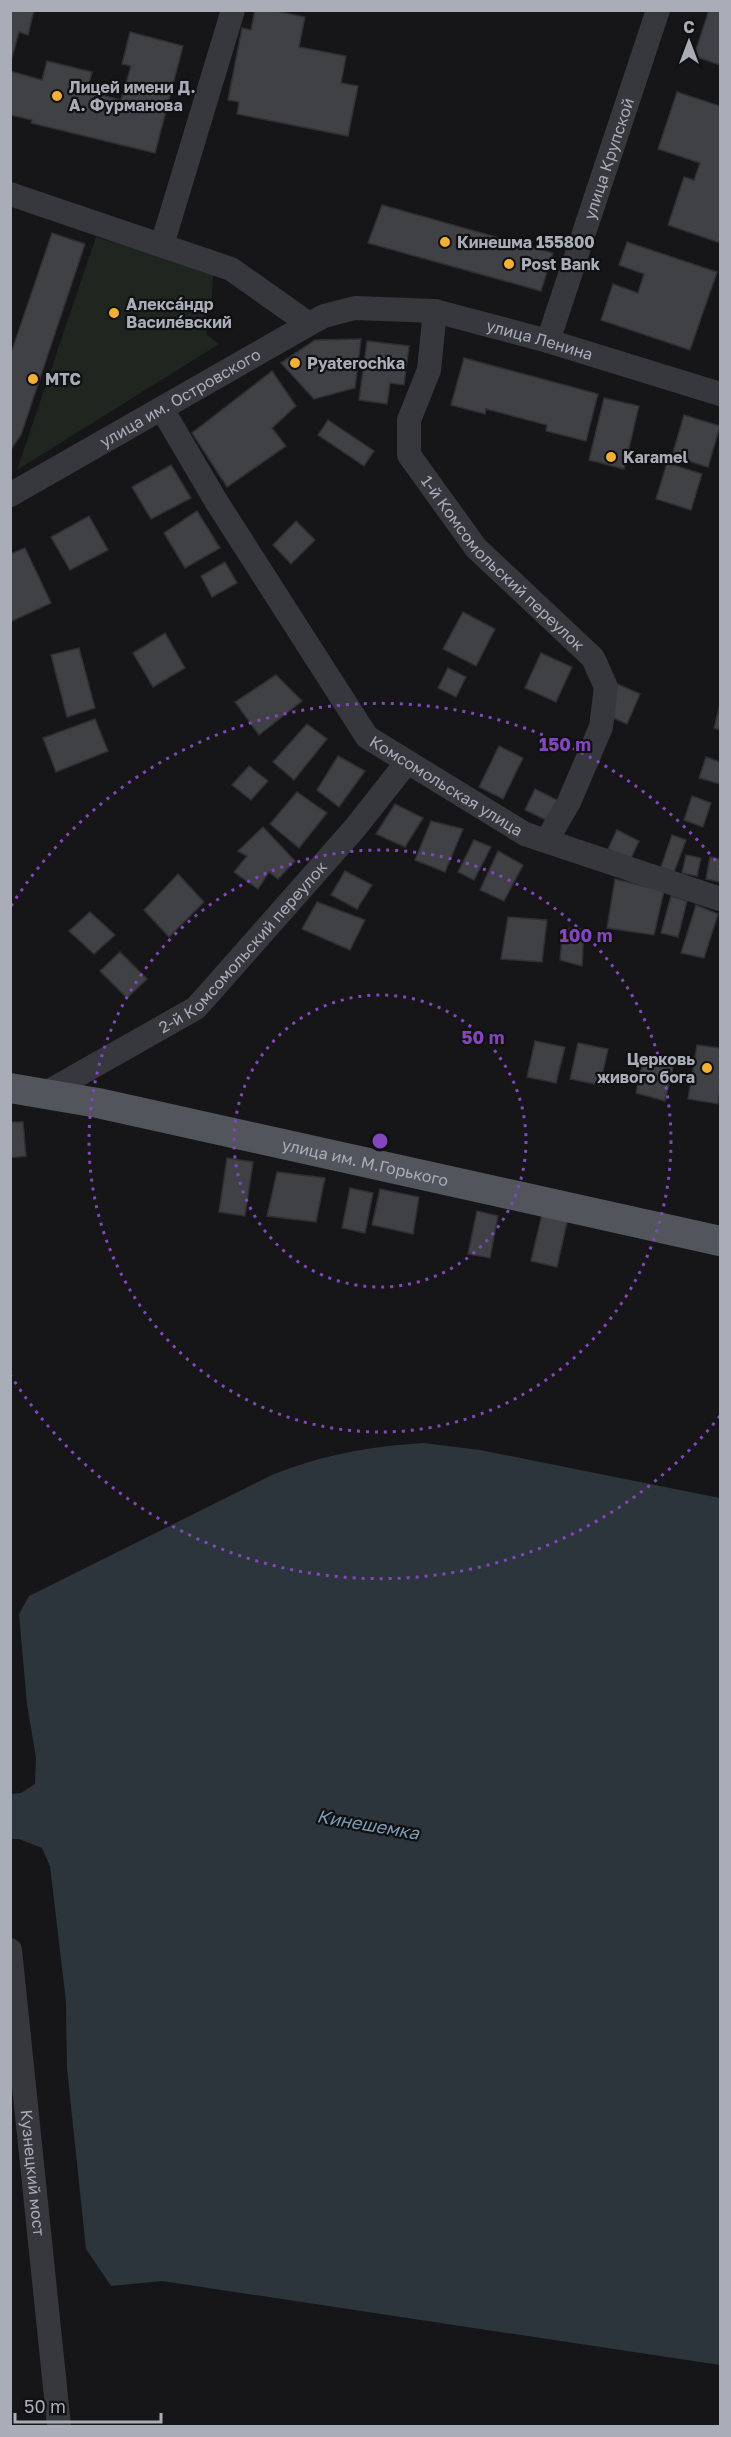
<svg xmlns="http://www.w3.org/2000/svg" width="731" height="2437" font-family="'Golos Text',sans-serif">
	<rect width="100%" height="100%" fill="#161618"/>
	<polygon fill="#1e261f" points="96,237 213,271 212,298 205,301 207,335 219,344 17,470"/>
	<path fill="#2c353c" d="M424 1443 480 1450 720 1498V2365L162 2281 111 2286 86 2249 67 2068 66 2002 50 1866 42 1848 19 1839H11V1794L21 1793 35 1784 36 1758 27 1704 19 1614 29 1596 272 1475C321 1455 371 1446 424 1443Z"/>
	<g fill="#404145" stroke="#303034" stroke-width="1.5">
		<polygon points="10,10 34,10 28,35 19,32 10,65"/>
		<polygon points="255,10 272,10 305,17 299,47 346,56 341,83 358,86 348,136 237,114 239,102 228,100 242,28 251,30"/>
		<polygon points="709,10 720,10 720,65 694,56"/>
		<polygon points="130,32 183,46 155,153 31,123 32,120 10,115 10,71 42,80 47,61 92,72 87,91 121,100 131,66 122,64"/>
		<polygon points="677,92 720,106 720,243 668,225 684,177 694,180 700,163 658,149"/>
		<polygon points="382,205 553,253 541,291 368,243"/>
		<polygon points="52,233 85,244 21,435 10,451 10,356"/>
		<polygon points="627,242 717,272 690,350 601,320 613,284 638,293 644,274 619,265"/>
		<polygon points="361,339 355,388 314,399 281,363 315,340"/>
		<polygon points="367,341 409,346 404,385 390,383 387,404 359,400"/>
		<polygon points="464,358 598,394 586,441 546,431 547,425 486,409 485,414 451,405"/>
		<polygon points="272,371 296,406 272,428 286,446 227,487 192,433"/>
		<polygon points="604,398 639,406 624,469 589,460"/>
		<polygon points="684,415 720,426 708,467 672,456"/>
		<polygon points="328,420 374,451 364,466 318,435"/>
		<polygon points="667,463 702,474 691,510 656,499"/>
		<polygon points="171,465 191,498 151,519 132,487"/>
		<polygon points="197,511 220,548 185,568 164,533"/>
		<polygon points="89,516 108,550 70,570 51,537"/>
		<polygon points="296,521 315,540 291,564 273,545"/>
		<polygon points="25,548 51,603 10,622 10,554"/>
		<polygon points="225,562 237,583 212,597 201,576"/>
		<polygon points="463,612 495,629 476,666 443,649"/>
		<polygon points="165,633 185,668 153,687 133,653"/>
		<polygon points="79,648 95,708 67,717 51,655"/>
		<polygon points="541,653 572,667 556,702 525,688"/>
		<polygon points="448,668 466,677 456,697 438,688"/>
		<polygon points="276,675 302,701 259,735 235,702"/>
		<polygon points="606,679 640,694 627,724 593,709"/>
		<polygon points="720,704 720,730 714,728"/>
		<polygon points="95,719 108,751 56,772 43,738"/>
		<polygon points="307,724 327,739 294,780 273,762"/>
		<polygon points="499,746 523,758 503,799 479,787"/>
		<polygon points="338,756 365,771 339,807 317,790"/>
		<polygon points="706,757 720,762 720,784 699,778"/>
		<polygon points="249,766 268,781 251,800 232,785"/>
		<polygon points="535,789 573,808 563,828 525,810"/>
		<polygon points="297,792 327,813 299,848 270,824"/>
		<polygon points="692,796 711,803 703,827 684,820"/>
		<polygon points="395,804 423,818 405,847 376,834"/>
		<polygon points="431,821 463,829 445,872 415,860"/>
		<polygon points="263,827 295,861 278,879 269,872 258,889 234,872 247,856 238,851"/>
		<polygon points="617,830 639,841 630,860 608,849"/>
		<polygon points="672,835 686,840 674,872 661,867"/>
		<polygon points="474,840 491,847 474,880 458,872"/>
		<polygon points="498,851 523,865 504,901 480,890"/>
		<polygon points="686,855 701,858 697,876 682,873"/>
		<polygon points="710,857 720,859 720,882 706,879"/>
		<polygon points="345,871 372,885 357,909 331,895"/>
		<polygon points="178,874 204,902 169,937 144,910"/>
		<polygon points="615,879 664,891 654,935 607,928"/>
		<polygon points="671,896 687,901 678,937 661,933"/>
		<polygon points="317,902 365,920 350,950 302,929"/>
		<polygon points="696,905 718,914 704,958 681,953"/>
		<polygon points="90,912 115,935 94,954 69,931"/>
		<polygon points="508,917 547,920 542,962 501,959"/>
		<polygon points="563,928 584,929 582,966 560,960"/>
		<polygon points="120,952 147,979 127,998 100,971"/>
		<polygon points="535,1041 565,1047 556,1083 527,1077"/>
		<polygon points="578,1043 608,1049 600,1085 570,1079"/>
		<polygon points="697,1045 720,1048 720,1089 718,1104 688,1099"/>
		<polygon points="644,1057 674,1063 665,1101 636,1093"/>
		<polygon points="10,1122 23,1122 26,1156 10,1158"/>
		<polygon points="227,1158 253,1162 245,1216 219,1212"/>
		<polygon points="277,1172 325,1178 316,1222 267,1216"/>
		<polygon points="350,1188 373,1193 365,1233 342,1228"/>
		<polygon points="380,1189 419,1197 413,1234 372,1225"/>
		<polygon points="477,1211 498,1216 490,1258 468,1254"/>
		<polygon points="542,1214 568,1218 557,1267 531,1261"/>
	</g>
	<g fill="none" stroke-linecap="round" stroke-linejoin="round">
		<g stroke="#37383d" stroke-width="24">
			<polyline points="10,194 231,269 309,324"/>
			<polyline points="162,245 233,10"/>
			<path id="s1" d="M435 311 429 370 409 420V455L476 548 593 658 606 687 601 727 569 802 547 840"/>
			<path id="s2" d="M548 341 658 10"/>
			<path id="s3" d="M162 409 216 501 367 737 525 834 720 899"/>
			<path id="s4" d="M10 495 309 324 324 316 355 308 435 311 548 341 720 394"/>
			<path id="s5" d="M46 1093 196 1008 355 828 407 762"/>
			<path id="s6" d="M10 1950 59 2426"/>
		</g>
		<path stroke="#53555c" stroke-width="30" id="s7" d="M10 1088 98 1103 720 1241"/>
	</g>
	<g fill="none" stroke="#8446be" stroke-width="3" stroke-dasharray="3 6">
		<circle cx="380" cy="1141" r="146"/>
		<circle cx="380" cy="1141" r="291"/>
		<path d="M720 1416A437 437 0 0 1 11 1376M11 906A437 437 0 0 1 720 866"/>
	</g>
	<g fill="#f2b134" stroke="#111113" stroke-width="2">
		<circle cx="57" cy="96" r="6"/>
		<circle cx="445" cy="242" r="6"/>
		<circle cx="509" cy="264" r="6"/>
		<circle cx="114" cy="313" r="6"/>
		<circle cx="295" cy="363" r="6"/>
		<circle cx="33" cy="379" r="6"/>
		<circle cx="611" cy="457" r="6"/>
		<circle cx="707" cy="1068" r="6"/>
	</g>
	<g text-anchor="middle" stroke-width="4.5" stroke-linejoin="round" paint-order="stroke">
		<g font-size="16" font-weight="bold" fill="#a8adb8" stroke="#111113" text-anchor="start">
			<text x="69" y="93">Лицей имени Д.<tspan x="69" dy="18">А. Фурманова</tspan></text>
			<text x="457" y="248">Кинешма 155800</text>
			<text x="521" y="270">Post Bank</text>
			<text x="126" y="310">Алекса́ндр<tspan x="126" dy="18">Василе́вский</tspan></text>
			<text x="307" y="369">Pyaterochka</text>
			<text x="45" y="385">МТС</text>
			<text x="623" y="463">Karamel</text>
			<text x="695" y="1065" text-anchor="end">Церковь<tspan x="695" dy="18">живого бога</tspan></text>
		</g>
		<g font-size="16" fill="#a8adb8" stroke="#111113">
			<text dy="6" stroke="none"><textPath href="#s2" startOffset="192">улица Крупской</textPath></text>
			<text dy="6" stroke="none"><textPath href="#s4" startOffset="582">улица Ленина</textPath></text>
			<text dy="6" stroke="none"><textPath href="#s4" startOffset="196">улица им. Островского</textPath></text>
			<text dy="6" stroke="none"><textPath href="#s1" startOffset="292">1-й Комсомольский переулок</textPath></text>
			<text dy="6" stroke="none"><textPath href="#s3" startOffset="480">Комсомольская улица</textPath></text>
			<text dy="6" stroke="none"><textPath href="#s5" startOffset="248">2-й Комсомольский переулок</textPath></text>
			<text dy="6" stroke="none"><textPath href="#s7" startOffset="363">улица им. М.Горького</textPath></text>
			<text dy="6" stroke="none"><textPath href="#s6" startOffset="224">Кузнецкий мост</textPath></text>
		</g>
		<g font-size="18" font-style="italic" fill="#7f9bb3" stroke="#111113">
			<text transform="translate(368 1825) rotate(10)" y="6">Кинешемка</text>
		</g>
	</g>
	<circle cx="380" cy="1141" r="9" fill="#8446be" stroke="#111113" stroke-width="3"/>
	<g font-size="18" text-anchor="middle" font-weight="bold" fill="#8446be" stroke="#111113" stroke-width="4.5" stroke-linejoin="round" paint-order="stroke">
		<text x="565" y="751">150 m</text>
		<text x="586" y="942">100 m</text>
		<text x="483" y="1044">50 m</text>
	</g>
	<rect width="731" height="2437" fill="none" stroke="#a8adb8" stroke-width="24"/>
	<g transform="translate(689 42)" stroke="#111113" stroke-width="4.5" paint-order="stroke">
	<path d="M0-4.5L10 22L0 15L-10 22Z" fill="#a8adb8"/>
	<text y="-9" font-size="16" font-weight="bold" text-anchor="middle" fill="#a8adb8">С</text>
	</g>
	<path d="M15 2413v9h146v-9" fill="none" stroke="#a8adb8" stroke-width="3"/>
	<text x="24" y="2413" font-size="18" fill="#a8adb8" stroke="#111113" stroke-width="4.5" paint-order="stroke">50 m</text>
</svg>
